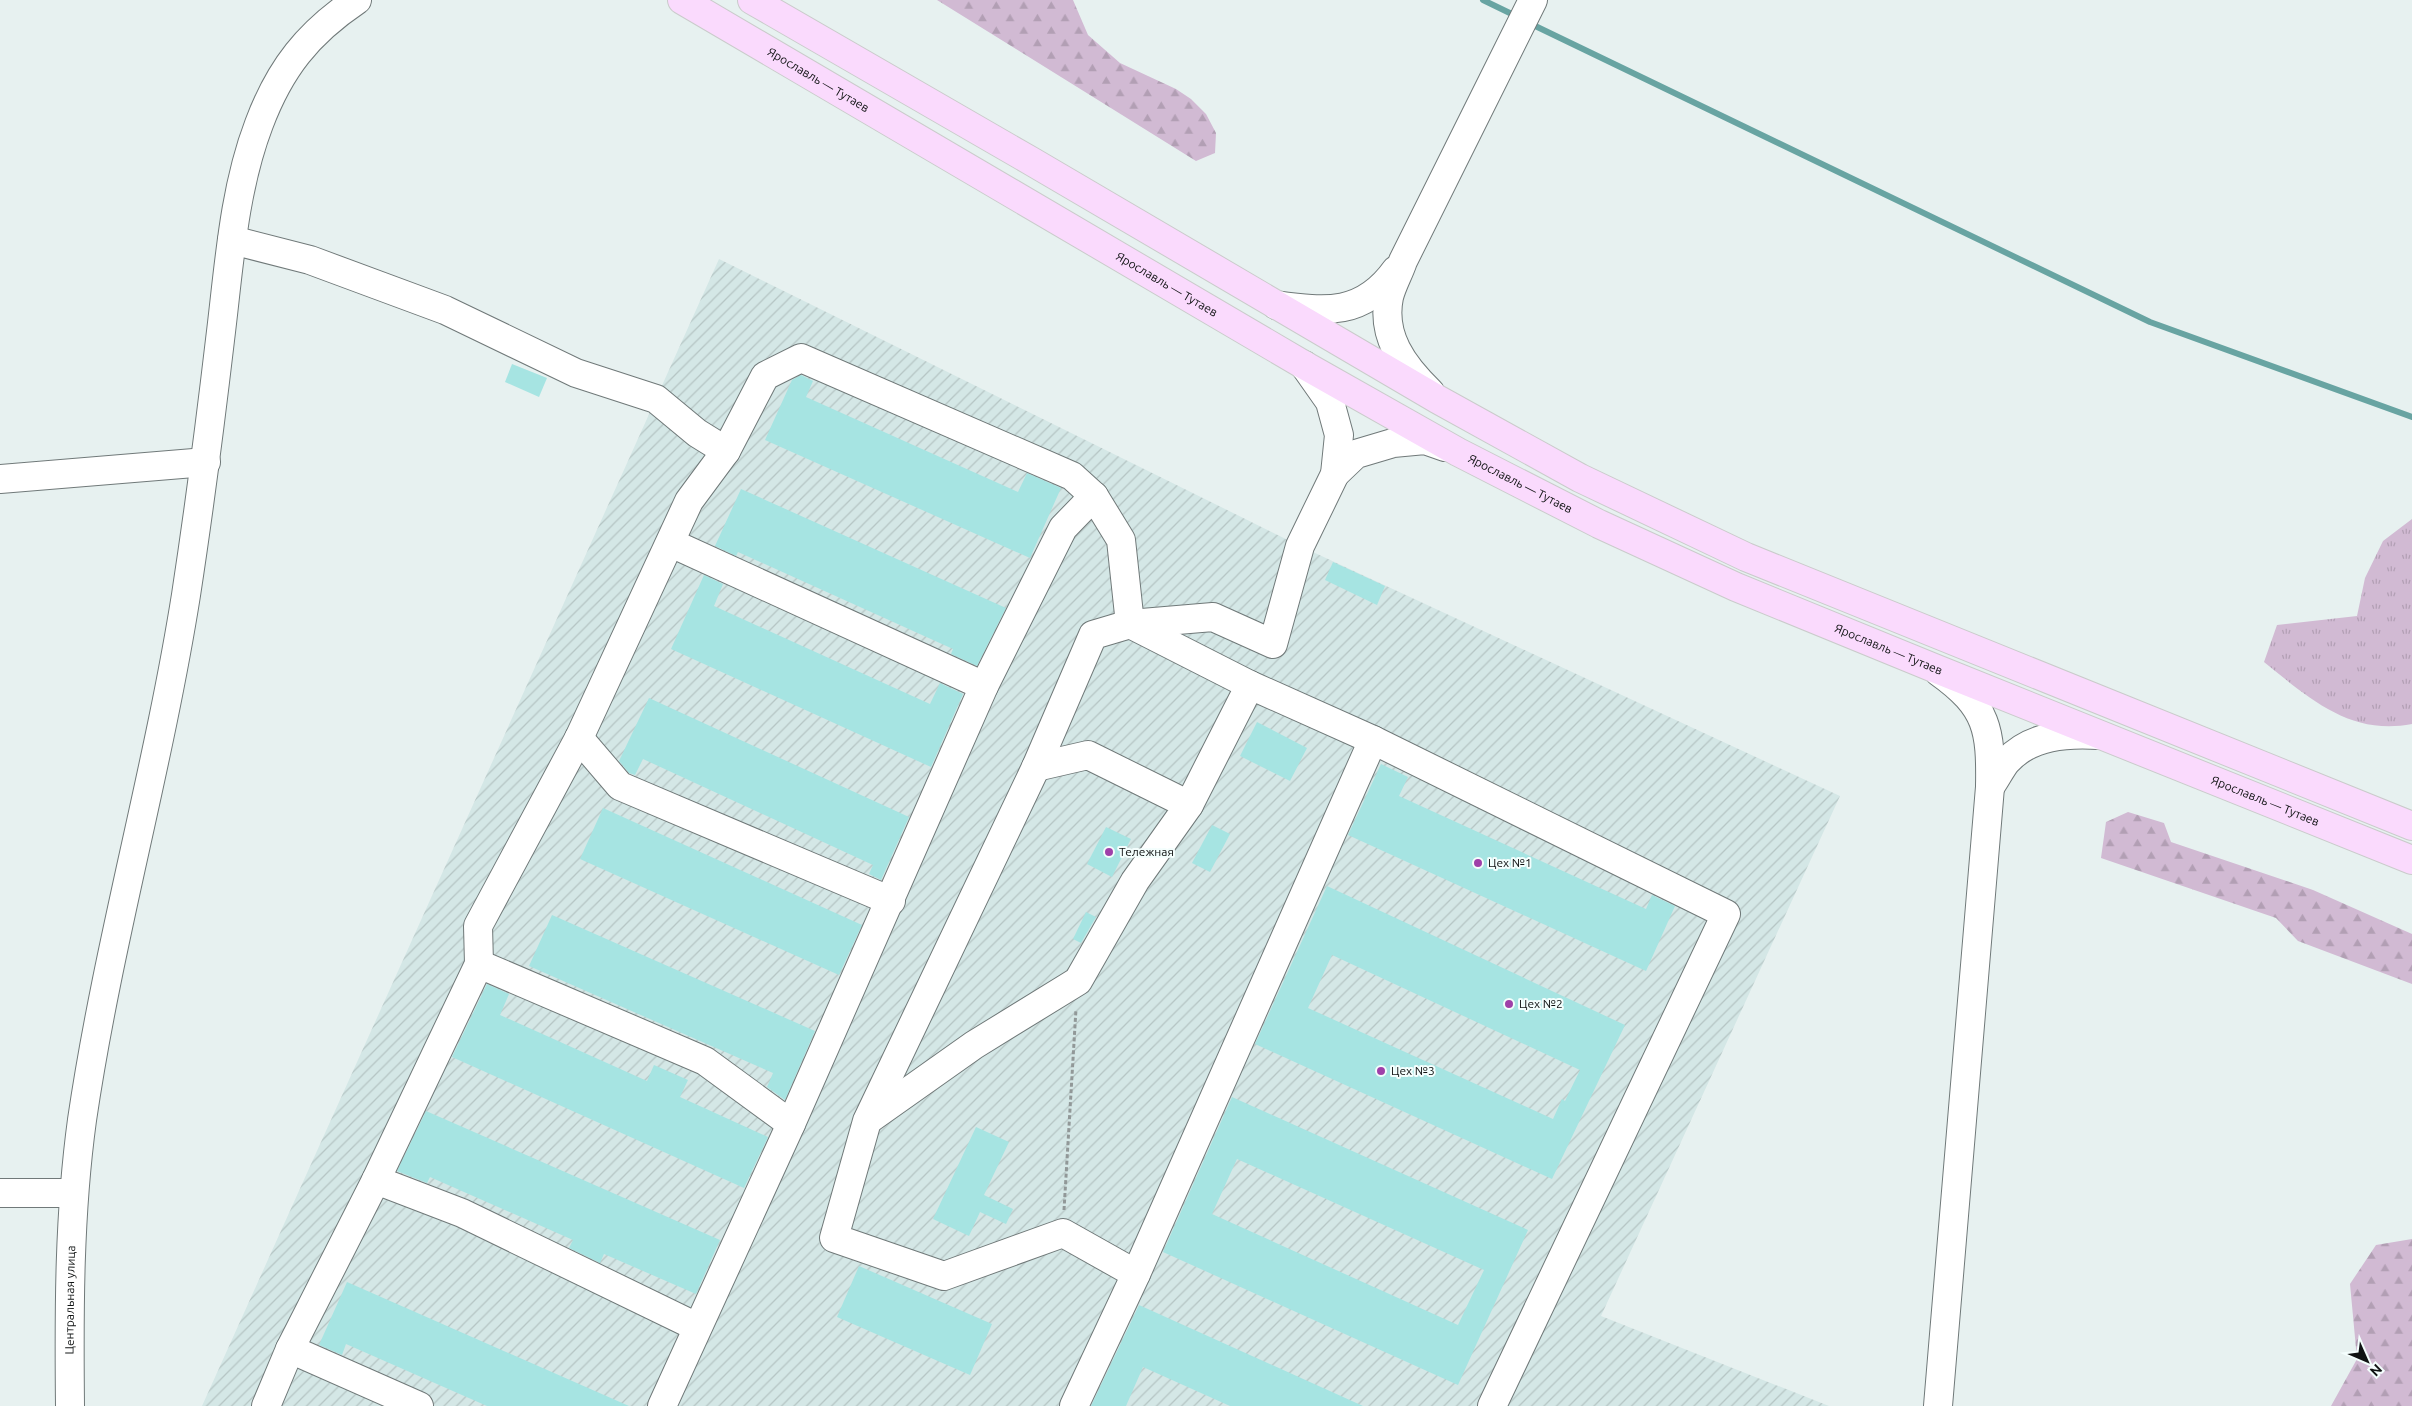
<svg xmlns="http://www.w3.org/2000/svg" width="2412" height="1406" font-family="Ubuntu,sans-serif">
	<defs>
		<pattern id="industrial-furrows" width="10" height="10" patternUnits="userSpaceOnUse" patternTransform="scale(1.25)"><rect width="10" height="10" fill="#d4e7e6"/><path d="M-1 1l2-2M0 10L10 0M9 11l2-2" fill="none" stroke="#b5c5c4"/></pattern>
		<pattern id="grass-tufts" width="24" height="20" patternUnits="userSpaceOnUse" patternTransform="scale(1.25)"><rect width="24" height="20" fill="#d1bad3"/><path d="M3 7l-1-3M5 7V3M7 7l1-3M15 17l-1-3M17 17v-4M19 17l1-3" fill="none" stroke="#b29fb4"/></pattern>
		<pattern id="forest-firs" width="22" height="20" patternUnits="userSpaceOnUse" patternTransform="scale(1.25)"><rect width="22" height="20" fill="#d1bad3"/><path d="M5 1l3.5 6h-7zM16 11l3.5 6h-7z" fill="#b29fb4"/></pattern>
	</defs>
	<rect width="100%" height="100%" fill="#e7f1f0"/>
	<polygon fill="url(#industrial-furrows)" points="719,259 1300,546 1840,796 1601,1316 1829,1406 202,1406"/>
	<path fill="url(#grass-tufts)" d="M2412 519V724C2350 736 2309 698 2264 662L2277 625 2357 616 2365 578 2383 541Z"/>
	<g fill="url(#forest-firs)">
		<polygon points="937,0 1073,0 1088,35 1120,63 1176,89 1191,99 1206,114 1216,133 1215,153 1196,161"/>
		<polygon points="2128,812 2164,823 2171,842 2313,890 2412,934 2412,984 2298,941 2276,918 2101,858 2106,822"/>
		<polygon points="2412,1239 2412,1406 2331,1406 2357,1359 2350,1284 2376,1245"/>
	</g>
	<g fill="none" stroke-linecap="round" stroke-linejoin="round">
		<g stroke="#68a4a2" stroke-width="6">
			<polyline points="1483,0 1518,17"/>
			<polyline points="1529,23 2150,322 2412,417"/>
		</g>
	</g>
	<g fill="#a6e4e2" fill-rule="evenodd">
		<polygon points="512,364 547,378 539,397 505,382"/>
		<polygon points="801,375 813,381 806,397 1018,492 1027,473 1061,488 1030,558 765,440 792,380"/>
		<polygon points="741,489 1006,608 977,666 951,654 953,649 738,552 736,556 715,546"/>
		<polygon points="1333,562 1385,586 1377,605 1325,580"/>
		<polygon points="704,575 723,584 714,606 930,704 940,683 963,694 931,767 671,649"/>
		<polygon points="649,698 909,817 881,880 869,874 873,865 643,759 635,775 629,773 619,761"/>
		<polygon points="1257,722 1307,748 1290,781 1240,756"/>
		<polygon points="1381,764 1408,777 1399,796 1646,909 1652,895 1675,906 1646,971 1348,835"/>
		<polygon points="603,808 862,925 839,975 580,859"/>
		<polygon points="1212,825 1230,834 1210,872 1192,863"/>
		<polygon points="1106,827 1131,839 1112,877 1087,864"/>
		<path d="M1327 886 1625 1025 1552 1179 1255 1044ZM1332 955 1580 1070 1565 1101 1562 1099 1553 1119 1308 1008Z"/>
		<polygon points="1086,912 1096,917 1081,943 1073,939"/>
		<polygon points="552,915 815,1031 785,1100 767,1087 773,1073 529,966"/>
		<polygon points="487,984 509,994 500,1015 647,1081 654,1065 688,1080 680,1097 768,1137 744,1188 452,1057"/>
		<path d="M1232 1097 1528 1230 1458 1385 1163 1252ZM1237 1159 1484 1270 1458 1325 1212 1214Z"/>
		<polygon points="426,1111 720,1240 696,1294 604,1254 600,1263 569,1248 573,1240 430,1177 427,1183 397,1171"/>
		<polygon points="976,1127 1009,1142 984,1195 1013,1209 1006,1224 980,1212 969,1236 933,1219"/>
		<polygon points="859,1266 992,1324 970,1375 837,1317"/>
		<polygon points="347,1282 629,1406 487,1406 346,1344 342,1355 319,1345"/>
		<polygon points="1139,1305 1363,1406 1230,1406 1143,1367 1126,1406 1091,1406"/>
	</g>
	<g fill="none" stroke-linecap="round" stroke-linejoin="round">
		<g stroke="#707979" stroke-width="30">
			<g id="minor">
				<polyline points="232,240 310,260 445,310 576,373 656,399 697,433 726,451"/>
				<path d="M1276 305C1326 312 1363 316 1396 270"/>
				<path d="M1430 392C1403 366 1381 336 1389 297 1392 285 1399 273 1403 261L1533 0"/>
				<polyline points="1335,474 1356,454 1393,443 1425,440 1445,447"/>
				<polyline points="0,479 206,462"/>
				<polyline points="671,543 984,686"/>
				<polyline points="1250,685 1373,740 1726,914 1492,1406"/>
				<polyline points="579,738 620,786 891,901"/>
				<path d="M1990 787C1996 779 2001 768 2007 761 2031 735 2067 733 2099 735"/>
				<polyline points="479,964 705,1061 791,1124"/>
				<polyline points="868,1120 974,1045 1078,981 1135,881 1189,805 1088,755 1036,767"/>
				<polyline points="376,1180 462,1213 697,1327"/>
				<polyline points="0,1193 74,1193"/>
				<polyline points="1136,1274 1063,1233 944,1276 834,1238 867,1121 1036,767 1093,635 1130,624 1213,617 1273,644 1300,546 1335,474 1339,435 1330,402 1304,365"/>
				<polyline points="290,1349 419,1406"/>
				<path id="s1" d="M70 1406C69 1310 69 1215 82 1120 108 943 158 771 186 595 199 510 210 425 220 340 229 268 233 192 259 124 280 68 308 33 357 0"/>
				<polyline points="266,1406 290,1349 376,1180 479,964 478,926 579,738 689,501 726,451 765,376 801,358 1072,476 1094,496"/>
				<polyline points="662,1406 791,1124 984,686 1063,528 1094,496 1121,540 1130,624 1250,685 1189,805"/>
				<polyline points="1074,1406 1136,1274 1373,740"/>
				<path d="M1938 1406 1990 787C1991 730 1988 707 1939 672"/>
			</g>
		</g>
		<g stroke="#cacbcb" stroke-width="30">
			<g id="major">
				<path id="s2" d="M682 0 1304 365 1458 452 1599 524 1736 587 1934 668 2412 860"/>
				<polyline points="752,0 1031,161 1437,399 1580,478 1746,557 2412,826"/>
			</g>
		</g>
		<polyline stroke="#919898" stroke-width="3" stroke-dasharray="4 2.5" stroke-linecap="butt" points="1064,1210 1076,1009"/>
		<use href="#minor" stroke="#fff" stroke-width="28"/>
		<use href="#major" stroke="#fadafd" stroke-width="28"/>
	</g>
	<g fill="#9f40a9" stroke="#f4fefd" stroke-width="2">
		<circle cx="1109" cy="852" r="5"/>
		<circle cx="1478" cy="863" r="5"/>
		<circle cx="1509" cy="1004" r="5"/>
		<circle cx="1381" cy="1071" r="5"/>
	</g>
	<g text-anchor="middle" stroke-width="4" stroke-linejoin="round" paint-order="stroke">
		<g font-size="12" fill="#101313" stroke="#f4fefd">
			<text dy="4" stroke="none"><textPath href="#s2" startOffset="158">Ярославль — Тутаев</textPath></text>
			<text dy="4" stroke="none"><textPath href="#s2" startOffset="562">Ярославль — Тутаев</textPath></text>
			<text dy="4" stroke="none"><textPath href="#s2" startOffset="968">Ярославль — Тутаев</textPath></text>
			<text dy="4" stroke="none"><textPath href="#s2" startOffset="1372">Ярославль — Тутаев</textPath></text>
			<text dy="4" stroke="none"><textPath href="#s2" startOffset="1778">Ярославль — Тутаев</textPath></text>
			<text dy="4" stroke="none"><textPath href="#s1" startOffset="106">Центральная улица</textPath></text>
		</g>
		<g font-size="12" fill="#101313" stroke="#f4fefd" text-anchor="start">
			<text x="1119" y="856">Тележная</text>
			<text x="1488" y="867">Цех №1</text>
			<text x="1519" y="1008">Цех №2</text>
			<text x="1391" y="1075">Цех №3</text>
		</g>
	</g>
	<g transform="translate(2367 1361) rotate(135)" stroke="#f4fefd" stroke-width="4" paint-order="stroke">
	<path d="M0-4L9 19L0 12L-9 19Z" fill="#101313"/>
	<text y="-8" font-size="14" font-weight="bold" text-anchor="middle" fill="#101313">N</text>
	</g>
</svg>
